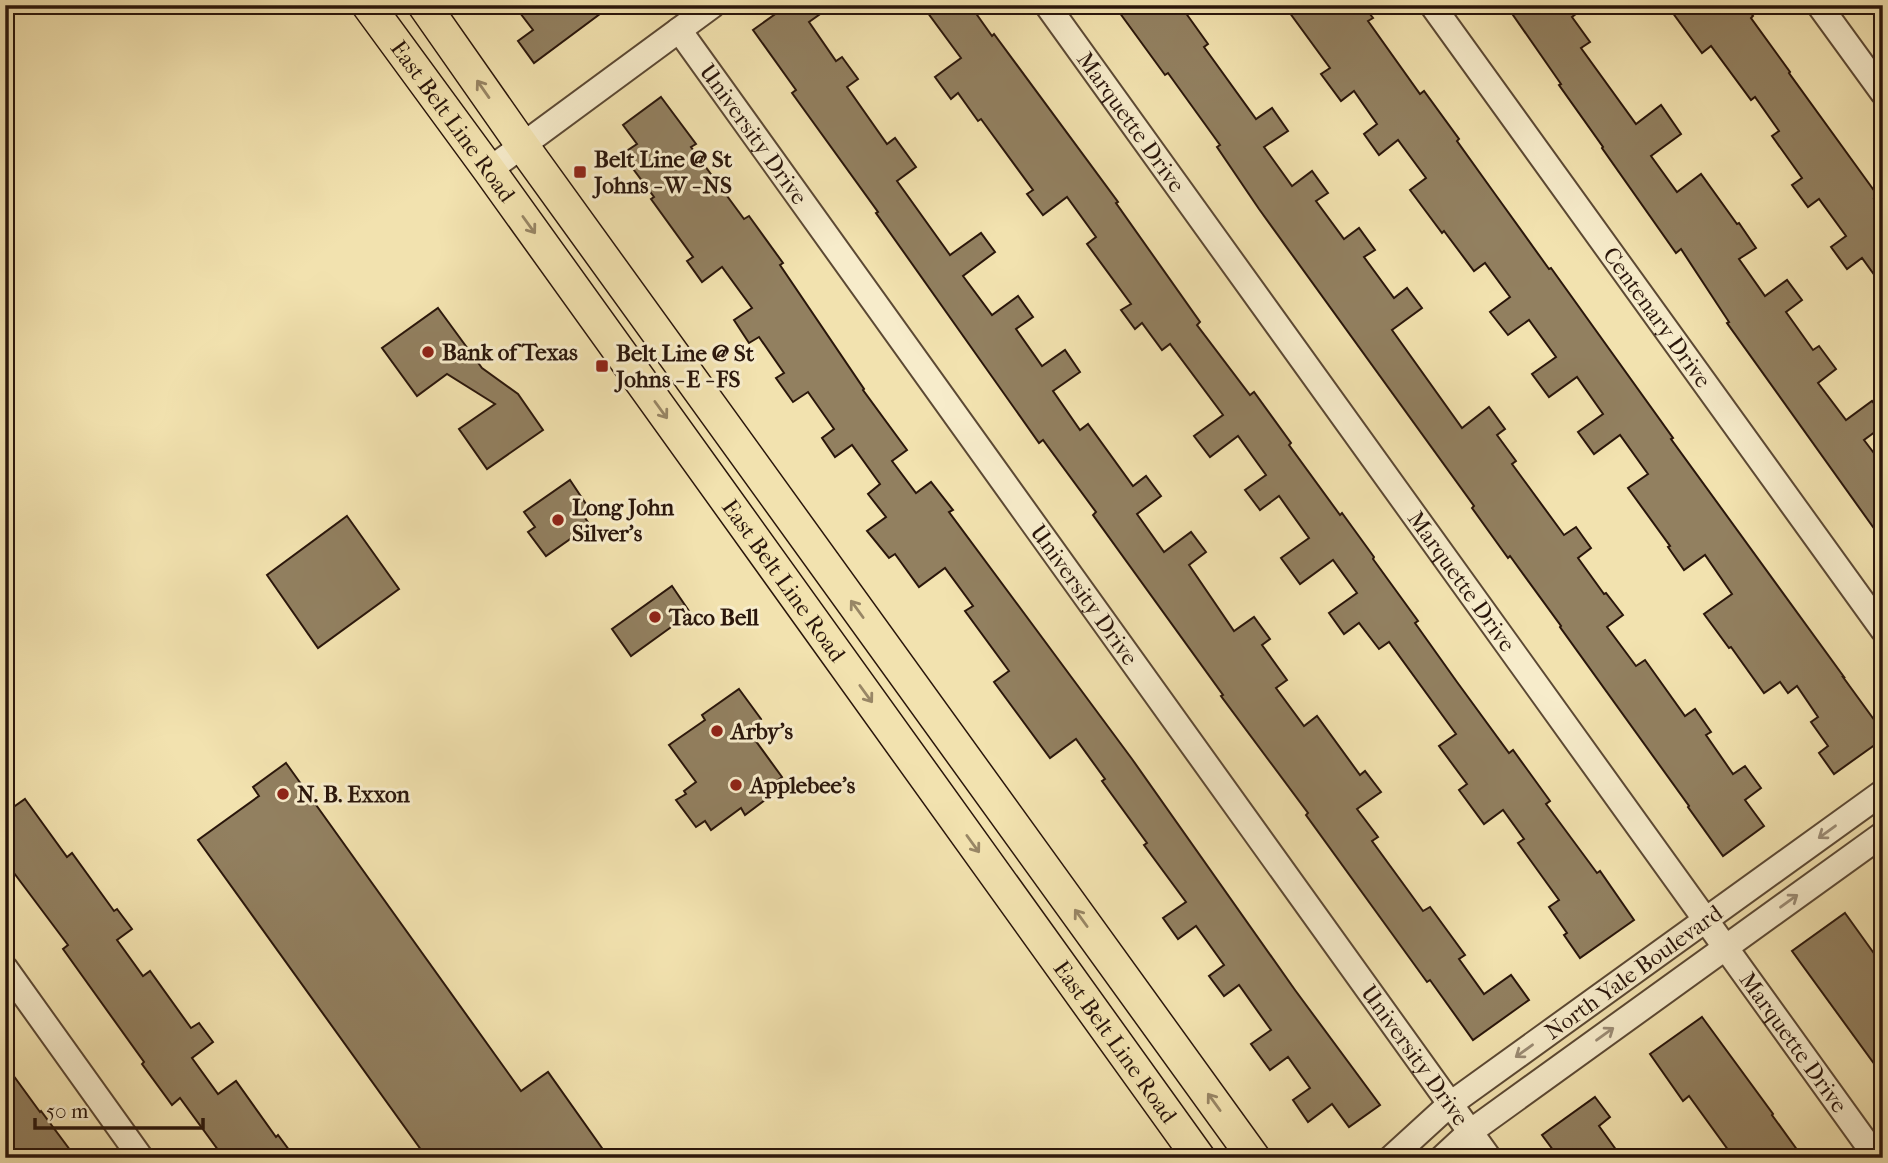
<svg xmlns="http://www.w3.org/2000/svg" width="1888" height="1163" font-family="'IM FELL French Canon',serif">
	<rect width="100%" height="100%" fill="#f2e2af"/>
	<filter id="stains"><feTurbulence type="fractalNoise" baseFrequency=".00286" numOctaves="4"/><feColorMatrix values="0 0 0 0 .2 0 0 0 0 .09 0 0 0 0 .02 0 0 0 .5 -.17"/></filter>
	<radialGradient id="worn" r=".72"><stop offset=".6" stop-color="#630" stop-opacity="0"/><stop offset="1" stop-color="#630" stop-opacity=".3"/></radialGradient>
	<g fill="#928060" stroke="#2a160b" stroke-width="2">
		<polygon points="514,5 612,5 534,63 518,41 533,30"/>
		<polygon points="788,5 833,5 809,22 836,61 842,57 858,79 847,87 887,144 895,138 916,167 897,181 950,255 981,233 995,252 963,276 992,315 1018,296 1033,317 1016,329 1042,366 1065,350 1080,372 1053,391 1080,430 1088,424 1133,486 1146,476 1161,496 1137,514 1164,552 1191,532 1206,552 1189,565 1234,631 1254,617 1270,639 1262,645 1287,680 1276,688 1304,726 1317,716 1360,775 1365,771 1381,792 1357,809 1378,837 1372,841 1423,911 1430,907 1465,955 1459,959 1484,994 1511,975 1529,1000 1473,1040 1430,980 1427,982 1306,815 1308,813 1221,696 1223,695 1093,515 1096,512 1043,440 1039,443 876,213 878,212 792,93 796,90 753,30"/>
		<polygon points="922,5 970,5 992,36 994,34 1118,202 1116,203 1200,322 1197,325 1250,395 1254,392 1291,443 1289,445 1340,515 1342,513 1374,557 1373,559 1418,621 1415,623 1457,682 1509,753 1513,750 1550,801 1546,804 1597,873 1600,871 1634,920 1580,958 1564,935 1567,933 1549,907 1559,900 1518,843 1524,839 1503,810 1484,824 1459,790 1467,784 1439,746 1456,734 1389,642 1379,649 1359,623 1344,634 1329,613 1357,593 1333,560 1300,584 1281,558 1309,538 1279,496 1260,510 1245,490 1266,475 1238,436 1210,457 1194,436 1223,415 1170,344 1162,350 1142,323 1135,329 1121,310 1131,304 1087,244 1096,237 1067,197 1043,215 1027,194 1033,190 981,119 978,121 958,93 951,99 935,77 961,58"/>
		<polygon points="1114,5 1180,5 1208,44 1204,47 1256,119 1272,108 1288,131 1264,147 1292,186 1312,171 1328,193 1316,201 1344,239 1359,228 1375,250 1364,257 1394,298 1407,288 1422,308 1392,330 1462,428 1489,407 1505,429 1497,435 1516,461 1512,464 1564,535 1576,527 1591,548 1578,558 1604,594 1606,593 1623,615 1607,627 1636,666 1645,660 1685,716 1695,709 1711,732 1706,735 1733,774 1745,766 1761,788 1745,800 1764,826 1723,856 1688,807 1689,806 1560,627 1561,626 1510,556 1508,558 1472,508 1474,506 1259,209 1217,147 1220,145 1168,73 1165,75"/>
		<polygon points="1284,5 1363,5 1373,18 1368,21 1420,94 1424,91 1459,139 1457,141 1495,194 1549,269 1551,268 1673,438 1671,439 1844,677 1843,677 1883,732 1883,739 1834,774 1819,753 1828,746 1811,722 1818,717 1797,686 1788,693 1780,682 1764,693 1731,647 1729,648 1704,614 1732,594 1705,555 1684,570 1668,547 1670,546 1628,488 1648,474 1620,435 1594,454 1578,432 1603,414 1577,377 1549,397 1532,374 1556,357 1529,320 1508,335 1490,312 1510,297 1485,263 1474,271 1444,231 1442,233 1410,190 1426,178 1398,140 1379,155 1364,134 1377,124 1354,91 1341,101 1321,74 1330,68"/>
		<polygon points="1506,5 1588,5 1572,17 1590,42 1581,48 1636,124 1661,105 1681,134 1651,156 1677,192 1701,174 1737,224 1739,223 1756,248 1739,259 1765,296 1787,280 1802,300 1786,312 1813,350 1819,346 1836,369 1818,383 1846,420 1872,401 1883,415 1883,426 1864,440 1883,465 1883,541 1727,323 1729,322 1681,249 1676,253 1602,148 1603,147 1559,85 1561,84"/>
		<polygon points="1667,5 1745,5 1753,16 1751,18 1790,72 1789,73 1878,196 1874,199 1883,211 1883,287 1862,258 1847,269 1831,247 1846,236 1819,199 1808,207 1792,185 1802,178 1772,136 1779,131 1755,97 1751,100 1711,46 1702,53"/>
		<polygon points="661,97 696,144 691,147 744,219 749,216 783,263 780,265 864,389 863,390 907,450 892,461 916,493 931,482 953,510 949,512 1132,759 1295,990 1380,1105 1349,1127 1332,1104 1308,1122 1293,1100 1310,1088 1288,1057 1270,1070 1251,1044 1271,1030 1239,985 1224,996 1209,976 1224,965 1196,926 1178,939 1163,918 1186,902 1144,845 1147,843 1102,781 1105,779 1076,739 1050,758 994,682 1009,671 965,611 973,606 945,568 919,587 895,554 889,558 867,531 886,517 868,494 880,484 852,445 835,457 822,438 834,429 808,392 793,402 776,378 784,373 759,337 749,343 734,320 752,308 722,267 702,282 687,261 693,257 651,199 654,197 622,154 637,144 623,125"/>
		<polygon points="438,308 482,368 518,394 543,430 487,469 459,429 495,404 447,374 417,396 382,348"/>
		<polygon points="570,480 590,510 583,515 590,525 546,556 528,532 535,527 524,512"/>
		<polygon points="347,516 399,589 318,648 267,575"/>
		<polygon points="672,586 689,611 673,623 674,625 631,656 612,629"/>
		<polygon points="739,689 761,719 747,729 782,777 777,781 781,788 745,815 741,808 711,830 705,821 696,827 676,800 686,794 684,791 696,782 669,745 705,720 702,715"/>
		<polygon points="286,763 521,1091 548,1072 609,1158 427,1158 198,840 259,796 253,787"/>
		<polygon points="25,799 67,857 72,853 114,911 117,909 132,929 117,940 143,976 150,971 191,1028 199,1023 213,1042 192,1058 218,1094 236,1081 276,1137 278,1135 295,1158 224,1158 180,1098 172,1105 142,1064 144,1062 63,949 68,945 5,861 5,813"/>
		<polygon points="1845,913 1883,966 1883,1076 1792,951"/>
		<polygon points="1702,1017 1773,1114 1772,1115 1803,1158 1734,1158 1689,1096 1683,1101 1650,1054"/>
		<polygon points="5,1064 40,1112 41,1111 76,1158 5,1158"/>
		<polygon points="1595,1097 1610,1117 1599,1126 1622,1158 1559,1158 1542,1135"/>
	</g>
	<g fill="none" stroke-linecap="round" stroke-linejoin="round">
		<g stroke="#5c4934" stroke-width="28">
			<g id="minor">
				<path id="s1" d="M1047 5 1877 1158"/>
				<path id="s2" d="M1432 5 1883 630"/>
				<polyline points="1819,5 1883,93"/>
				<path id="s3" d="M679 30 1489 1158"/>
				<polyline points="489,170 713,5"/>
				<polyline points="5,968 141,1158"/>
				<path id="s4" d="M1391 1158 1449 1105 1883 792"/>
				<polyline points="1442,1158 1470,1132 1883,834"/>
			</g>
		</g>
		<g stroke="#2a160b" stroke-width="35">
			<g id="major">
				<path id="s5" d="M368 5 489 170 1199 1158"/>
				<polyline points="424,5 522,145 1254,1158"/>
			</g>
		</g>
		<use href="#minor" stroke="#f7eccb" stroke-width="24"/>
		<use href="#major" stroke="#f2e2af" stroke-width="32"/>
	</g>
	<defs><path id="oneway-shaft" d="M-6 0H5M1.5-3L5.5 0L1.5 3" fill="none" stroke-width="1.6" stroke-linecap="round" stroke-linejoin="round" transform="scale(1.75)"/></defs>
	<g stroke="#988665">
		<use href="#oneway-shaft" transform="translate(483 89) rotate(-125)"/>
		<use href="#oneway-shaft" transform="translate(529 225) rotate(54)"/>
		<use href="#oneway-shaft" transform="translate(661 410) rotate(54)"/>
		<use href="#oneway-shaft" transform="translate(857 609) rotate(-126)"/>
		<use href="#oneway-shaft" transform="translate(866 694) rotate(54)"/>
		<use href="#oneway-shaft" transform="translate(973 844) rotate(54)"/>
		<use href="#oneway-shaft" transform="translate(1081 918) rotate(-126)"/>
		<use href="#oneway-shaft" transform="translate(1214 1102) rotate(-126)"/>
	</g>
	<g stroke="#9b8c75">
		<use href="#oneway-shaft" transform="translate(1827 832) rotate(144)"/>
		<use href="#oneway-shaft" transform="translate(1789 901) rotate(-36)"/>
		<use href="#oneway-shaft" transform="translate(1605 1034) rotate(-36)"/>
		<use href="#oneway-shaft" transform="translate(1524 1051) rotate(144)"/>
	</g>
	<g fill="#8f2418" stroke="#f7eccb" stroke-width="2.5">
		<rect x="573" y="165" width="14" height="14" rx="3.5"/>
		<circle cx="428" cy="352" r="7"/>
		<rect x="595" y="359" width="14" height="14" rx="3.5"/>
		<circle cx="558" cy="520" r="7"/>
		<circle cx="655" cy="617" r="7"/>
		<circle cx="717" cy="731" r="7"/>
		<circle cx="736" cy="785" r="7"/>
		<circle cx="283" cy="794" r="7"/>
	</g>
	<g text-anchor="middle" stroke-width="6" stroke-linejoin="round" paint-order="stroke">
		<g font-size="23" fill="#2a160b" stroke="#f7eccb">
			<text dy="8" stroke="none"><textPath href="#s5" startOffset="144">East Belt Line Road</textPath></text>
			<text dy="8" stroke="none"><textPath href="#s1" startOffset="144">Marquette Drive</textPath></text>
			<text dy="8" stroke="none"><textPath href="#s3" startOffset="128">University Drive</textPath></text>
			<text dy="8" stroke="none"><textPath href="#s2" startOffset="385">Centenary Drive</textPath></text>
			<text dy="8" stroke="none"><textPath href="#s5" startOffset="710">East Belt Line Road</textPath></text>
			<text dy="8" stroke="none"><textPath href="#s1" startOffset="710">Marquette Drive</textPath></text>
			<text dy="8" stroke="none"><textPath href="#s3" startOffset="695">University Drive</textPath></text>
			<text dy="8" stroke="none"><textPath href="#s4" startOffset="306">North Yale Boulevard</textPath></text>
			<text dy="8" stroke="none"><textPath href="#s5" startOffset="1278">East Belt Line Road</textPath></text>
			<text dy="8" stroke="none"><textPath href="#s1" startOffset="1278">Marquette Drive</textPath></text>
			<text dy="8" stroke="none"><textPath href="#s3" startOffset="1262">University Drive</textPath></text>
		</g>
		<g font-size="23" font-weight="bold" fill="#2a160b" stroke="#f7eccb" text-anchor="start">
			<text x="594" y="167">Belt Line @ St<tspan x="594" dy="26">Johns - W - NS</tspan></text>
			<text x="442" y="360">Bank of Texas</text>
			<text x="616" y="361">Belt Line @ St<tspan x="616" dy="26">Johns - E - FS</tspan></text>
			<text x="572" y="515">Long John<tspan x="572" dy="26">Silver's</tspan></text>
			<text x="669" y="625">Taco Bell</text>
			<text x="731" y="739">Arby's</text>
			<text x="750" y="793">Applebee's</text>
			<text x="297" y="802">N. B. Exxon</text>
		</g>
	</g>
	<rect width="1888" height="1163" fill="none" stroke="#f2e2af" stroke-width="28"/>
	<rect x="7" y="7" width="1874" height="1149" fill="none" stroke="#2a160b" stroke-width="3.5"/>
	<rect x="14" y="14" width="1860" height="1135" fill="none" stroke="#2a160b" stroke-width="2"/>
	<path d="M35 1118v10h168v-10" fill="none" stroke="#2a160b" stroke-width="3.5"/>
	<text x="46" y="1118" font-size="21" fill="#2a160b" stroke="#f7eccb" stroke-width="5" paint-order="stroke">50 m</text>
	<rect width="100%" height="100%" filter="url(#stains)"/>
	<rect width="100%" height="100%" fill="url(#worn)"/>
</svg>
